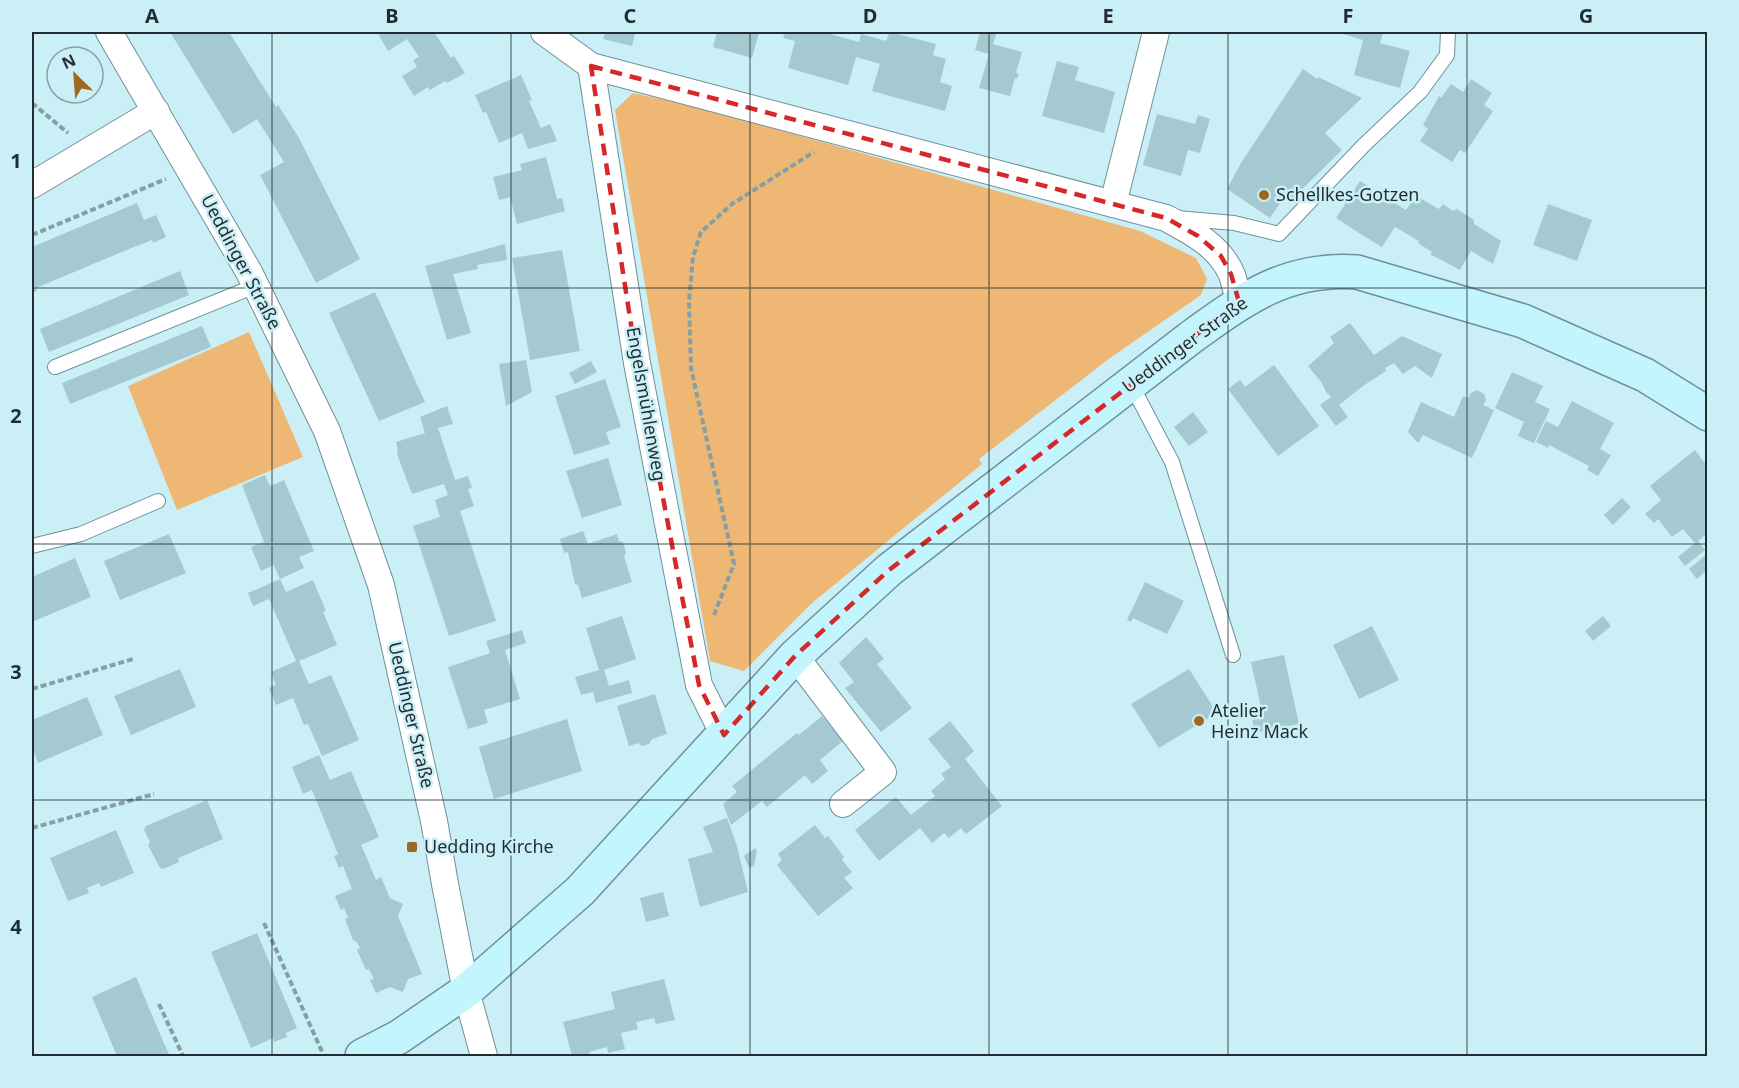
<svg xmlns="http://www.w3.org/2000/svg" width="1739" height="1088" font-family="'Noto Sans',sans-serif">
	<rect width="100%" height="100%" fill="#cbeff7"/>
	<g fill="#eeb774">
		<polygon points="633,93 697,107 1140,231 1196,258 1207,279 1201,295 1110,358 979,459 982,464 812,603 744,671 710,661 615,110"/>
		<polygon points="249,332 303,457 177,510 128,386"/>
	</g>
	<g fill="#a5c9d1">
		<polygon points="170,32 229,32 276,107 278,105 299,138 360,259 316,283 260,175 284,162 257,119 233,134"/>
		<polygon points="377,32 434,32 451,58 454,56 465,73 447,83 445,81 430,90 428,87 414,96 402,76 417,67 413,60 419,57 407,39 388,51"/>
		<polygon points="605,32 625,32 635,34 632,46 603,39"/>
		<polygon points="717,32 759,32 752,58 713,47"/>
		<polygon points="785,32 823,32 859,42 861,34 886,41 890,32 936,44 933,55 946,59 940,82 952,86 945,111 872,91 880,64 856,57 848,85 788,68 795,41 783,38"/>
		<polygon points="980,32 997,32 993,44 1022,52 1016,73 1019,74 1017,79 1015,78 1010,96 979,88 989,54 975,50"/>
		<polygon points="1344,32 1383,32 1380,43 1410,51 1400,88 1354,75 1363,40 1343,34"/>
		<polygon points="1057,61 1079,67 1075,80 1115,92 1104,133 1042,116"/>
		<polygon points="1303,69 1317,79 1318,77 1362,98 1325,133 1342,150 1291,200 1285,196 1270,218 1227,189 1241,163"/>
		<polygon points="521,75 532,100 529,101 541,128 550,124 557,141 528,149 522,133 499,143 486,112 483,113 475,95"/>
		<polygon points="1471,79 1492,93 1484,105 1493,111 1465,153 1460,150 1452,162 1420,141 1428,129 1423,125 1439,96 1441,98 1451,84 1463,92"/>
		<polygon points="1157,114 1195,124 1198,115 1210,119 1200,153 1188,150 1181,176 1143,165"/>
		<polygon points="546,157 557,199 562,198 565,211 517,224 510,197 499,200 493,177 522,170 520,164"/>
		<polygon points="1360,181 1406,210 1416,196 1439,209 1443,204 1453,211 1457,209 1474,220 1474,224 1501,241 1493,264 1471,251 1460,270 1430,254 1432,252 1418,243 1419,241 1395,227 1382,247 1359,233 1336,218"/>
		<polygon points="137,203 144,220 156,215 166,237 153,243 152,240 129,249 36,288 37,291 32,293 32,247"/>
		<polygon points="1548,204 1592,220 1577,261 1533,245"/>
		<polygon points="505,244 507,260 477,265 478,269 453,274 471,333 447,340 425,266"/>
		<polygon points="562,250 580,351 530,360 512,258"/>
		<polygon points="180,271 189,295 49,352 40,329"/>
		<polygon points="375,292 425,402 379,421 329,313"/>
		<polygon points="1350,323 1374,355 1402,336 1442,354 1432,378 1415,366 1403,374 1394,363 1385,368 1386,371 1363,386 1339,405 1348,417 1336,426 1320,405 1331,397 1328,393 1327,394 1322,383 1308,366 1334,343 1330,337"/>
		<polygon points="202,326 211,347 70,404 62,383"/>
		<polygon points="526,360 532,392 506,406 499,364"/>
		<polygon points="591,361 597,372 575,384 569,373"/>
		<polygon points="1274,365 1319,426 1278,456 1228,389 1240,380 1245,387"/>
		<polygon points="1512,372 1543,386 1535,402 1550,409 1534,443 1518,436 1524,422 1495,408"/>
		<polygon points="605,379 621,427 606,432 610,444 574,455 555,396"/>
		<polygon points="1477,390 1484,394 1486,400 1483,405 1494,410 1472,458 1423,435 1418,443 1408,432 1421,402 1454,417 1463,396 1468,398 1471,393"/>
		<polygon points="1572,401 1614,423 1600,449 1611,455 1598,476 1587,470 1589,466 1549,445 1548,448 1536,442 1546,421 1558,427"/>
		<polygon points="447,406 453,424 438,428 455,480 468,476 472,488 468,489 474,506 460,511 496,621 449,636 413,526 440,517 435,500 448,495 444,484 412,494 397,454 398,451 396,442 425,433 420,417"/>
		<polygon points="1193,412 1208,432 1189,446 1174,427"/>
		<polygon points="1695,450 1707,466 1707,533 1698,541 1705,550 1685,566 1678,557 1695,543 1683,529 1672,537 1658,519 1654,523 1645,514 1661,500 1650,486"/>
		<polygon points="608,458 622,505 582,518 566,471"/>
		<polygon points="265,475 270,486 284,480 314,551 299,557 304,568 280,579 274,565 261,571 251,547 264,542 242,485"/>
		<polygon points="1622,498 1631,507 1613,525 1604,515"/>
		<polygon points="583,531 588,544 617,534 619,541 623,542 626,553 624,556 632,582 582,598 578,585 575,584 568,552 564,553 560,539"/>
		<polygon points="169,534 186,573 120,600 104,561"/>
		<polygon points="1707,554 1707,570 1697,579 1689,569"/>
		<polygon points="75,558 91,597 32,622 32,577"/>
		<polygon points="280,579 286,592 313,580 326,611 323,612 337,645 299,661 309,684 331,675 359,740 322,756 308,724 304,725 293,698 276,705 269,688 276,685 271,672 296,661 269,599 253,606 248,593"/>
		<polygon points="1145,582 1184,601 1167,634 1133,618 1131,622 1127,620"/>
		<polygon points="622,616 636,659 604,670 609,686 629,680 632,693 596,703 593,692 581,695 575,677 599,670 586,628"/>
		<polygon points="1603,616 1611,626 1593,641 1585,631"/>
		<polygon points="1372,626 1399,680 1359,699 1333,645"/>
		<polygon points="522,630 526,643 505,650 520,699 484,710 488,723 468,729 448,667 490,653 486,641"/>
		<polygon points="866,637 884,659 877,664 912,708 881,732 845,688 854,682 839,663"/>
		<polygon points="1284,655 1299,724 1255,733 1252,718 1263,716 1251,662"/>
		<polygon points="180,669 196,707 131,735 114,696"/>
		<polygon points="1189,669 1217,713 1159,748 1131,704"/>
		<polygon points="655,694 667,734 652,739 649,744 642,746 638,743 629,746 617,706"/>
		<polygon points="87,697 103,735 38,763 32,747 32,720"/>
		<polygon points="822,716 843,741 820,760 828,771 812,784 805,775 767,807 762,801 731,825 723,804 737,792 732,786 797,733 799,735"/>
		<polygon points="567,719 582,771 494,799 479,747"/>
		<polygon points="950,721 974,751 965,759 1002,806 966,834 961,828 949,838 944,833 932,843 920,828 879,861 855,830 896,797 911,815 935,796 931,791 945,779 941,774 951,767 928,739"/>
		<polygon points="319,755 330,780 351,771 379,837 361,845 366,856 376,880 381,877 390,898 403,904 398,916 422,974 408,979 403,992 390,987 376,993 370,980 374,979 369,969 366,970 357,950 360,948 357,942 353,940 345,919 348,918 344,908 341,910 335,896 352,889 343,866 339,868 334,856 338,854 312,790 303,794 292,767"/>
		<polygon points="207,800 223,839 178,858 179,862 163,869 160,868 148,845 150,842 144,830 146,826"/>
		<polygon points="727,818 737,846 748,892 700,907 688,859 713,852 703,827"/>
		<polygon points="815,825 825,838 828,836 844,857 842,860 852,872 844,878 853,888 818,916 777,865 782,860 778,854"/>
		<polygon points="116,830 134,873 101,887 99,883 87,888 89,893 68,901 50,858"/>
		<polygon points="755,848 757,851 754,866 749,868 744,856"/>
		<polygon points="663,892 669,916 646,922 640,898"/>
		<polygon points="257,933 297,1028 286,1033 287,1037 274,1042 273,1038 251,1048 211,952"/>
		<polygon points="136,977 163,1041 170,1056 117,1056 92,997"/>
		<polygon points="664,979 675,1020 656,1024 654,1018 636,1022 638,1029 621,1033 625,1049 608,1053 607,1047 589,1052 591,1056 572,1056 563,1022 615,1009 611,992"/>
	</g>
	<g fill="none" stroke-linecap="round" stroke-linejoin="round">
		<g stroke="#6f9199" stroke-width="16">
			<g id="lane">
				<polyline points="1177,218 1234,223 1279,234 1364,145 1420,92 1447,55 1448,32"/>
				<polyline points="55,367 255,286"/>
				<polyline points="1131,384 1172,462 1233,655"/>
				<polyline points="32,546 81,534 158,501"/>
			</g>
		</g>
		<g stroke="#6f9199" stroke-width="28">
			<g id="street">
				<polyline points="109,32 249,272 327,431 381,585 434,821 445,884 466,991 484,1056"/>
				<path d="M544 32 591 66 1166 218C1192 232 1220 246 1232 275 1235 284 1237 293 1239 302"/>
				<polyline points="591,66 637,363 699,685 724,735"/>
				<polyline points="32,185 156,111"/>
				<polyline points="1113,204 1156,32"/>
				<polyline points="795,656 883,772 843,804"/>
			</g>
		</g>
		<g stroke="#6f9199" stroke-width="36">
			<path id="secondary" d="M362 1056 399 1037 466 991 580 891 795 656 889 570 1190 338C1244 299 1286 267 1357 272L1523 321 1645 375 1708 414"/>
		</g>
		<g stroke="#849fa5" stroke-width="4" stroke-dasharray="6 3" stroke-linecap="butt">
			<polyline points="32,103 68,133"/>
			<polyline points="32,235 166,179"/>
			<polyline points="714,615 734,564 691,368 689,301 693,257 701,232 732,204 814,152"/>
			<polyline points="32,689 133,659"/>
			<polyline points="32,828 154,794"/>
			<polyline points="264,923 324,1056"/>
			<polyline points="159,1004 183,1056"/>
		</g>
		<use href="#lane" stroke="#fff" stroke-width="14"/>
		<use href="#street" stroke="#fff" stroke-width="26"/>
		<use href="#secondary" stroke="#c2f5fe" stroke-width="33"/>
	</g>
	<path fill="none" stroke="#d62828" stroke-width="4.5" stroke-dasharray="12 8" stroke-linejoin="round" d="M591 66 1166 218 1198 236 1221 256 1231 274 1239 302 889 570 795 656 724 735 699 685 637 363Z"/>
	<path fill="none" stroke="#1f2d30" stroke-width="1.5" stroke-opacity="0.55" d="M272 32V1056M511 32V1056M750 32V1056M989 32V1056M1228 32V1056M1467 32V1056M32 288H1708M32 544H1708M32 800H1708"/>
	<g fill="#9d6921" stroke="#cbeff7" stroke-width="2">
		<circle cx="1264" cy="195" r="6"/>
		<circle cx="1199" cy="721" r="6"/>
		<rect x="406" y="841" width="12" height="12" rx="3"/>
	</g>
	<g text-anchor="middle" stroke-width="5" stroke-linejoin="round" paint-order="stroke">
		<g font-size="18" fill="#1f2d30" stroke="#cbeff7" text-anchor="start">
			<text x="1276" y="201">Schellkes-Gotzen</text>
			<text x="1211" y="717">Atelier<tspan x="1211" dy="21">Heinz Mack</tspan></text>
			<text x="424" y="853">Uedding Kirche</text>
		</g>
		<g font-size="18" fill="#1f2d30" stroke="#cbeff7">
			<text transform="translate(241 262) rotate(62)" y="6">Ueddinger Straße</text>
			<text transform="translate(1185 345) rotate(-36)" y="6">Ueddinger Straße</text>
			<text transform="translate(646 404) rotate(80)" y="6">Engelsmühlenweg</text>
			<text transform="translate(411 715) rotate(77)" y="6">Ueddinger Straße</text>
		</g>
	</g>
	<rect width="1739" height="1088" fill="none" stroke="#cbeff7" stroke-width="66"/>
	<g transform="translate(75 75) rotate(335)"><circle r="28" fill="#cbeff7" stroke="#86a1a7" stroke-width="1.5"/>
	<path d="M0-4.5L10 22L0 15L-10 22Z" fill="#9d6921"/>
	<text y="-9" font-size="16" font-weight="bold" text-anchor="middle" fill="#1f2d30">N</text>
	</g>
	<rect x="33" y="33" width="1673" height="1022" fill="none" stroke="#1f2d30" stroke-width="2"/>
	<g font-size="20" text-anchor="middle" font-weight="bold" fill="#1f2d30">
		<text x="152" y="23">A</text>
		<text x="392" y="23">B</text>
		<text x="630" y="23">C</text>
		<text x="870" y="23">D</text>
		<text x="1108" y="23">E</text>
		<text x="1348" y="23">F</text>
		<text x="1586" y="23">G</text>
		<text x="16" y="168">1</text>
		<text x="16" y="423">2</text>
		<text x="16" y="679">3</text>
		<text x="16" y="934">4</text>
	</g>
</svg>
